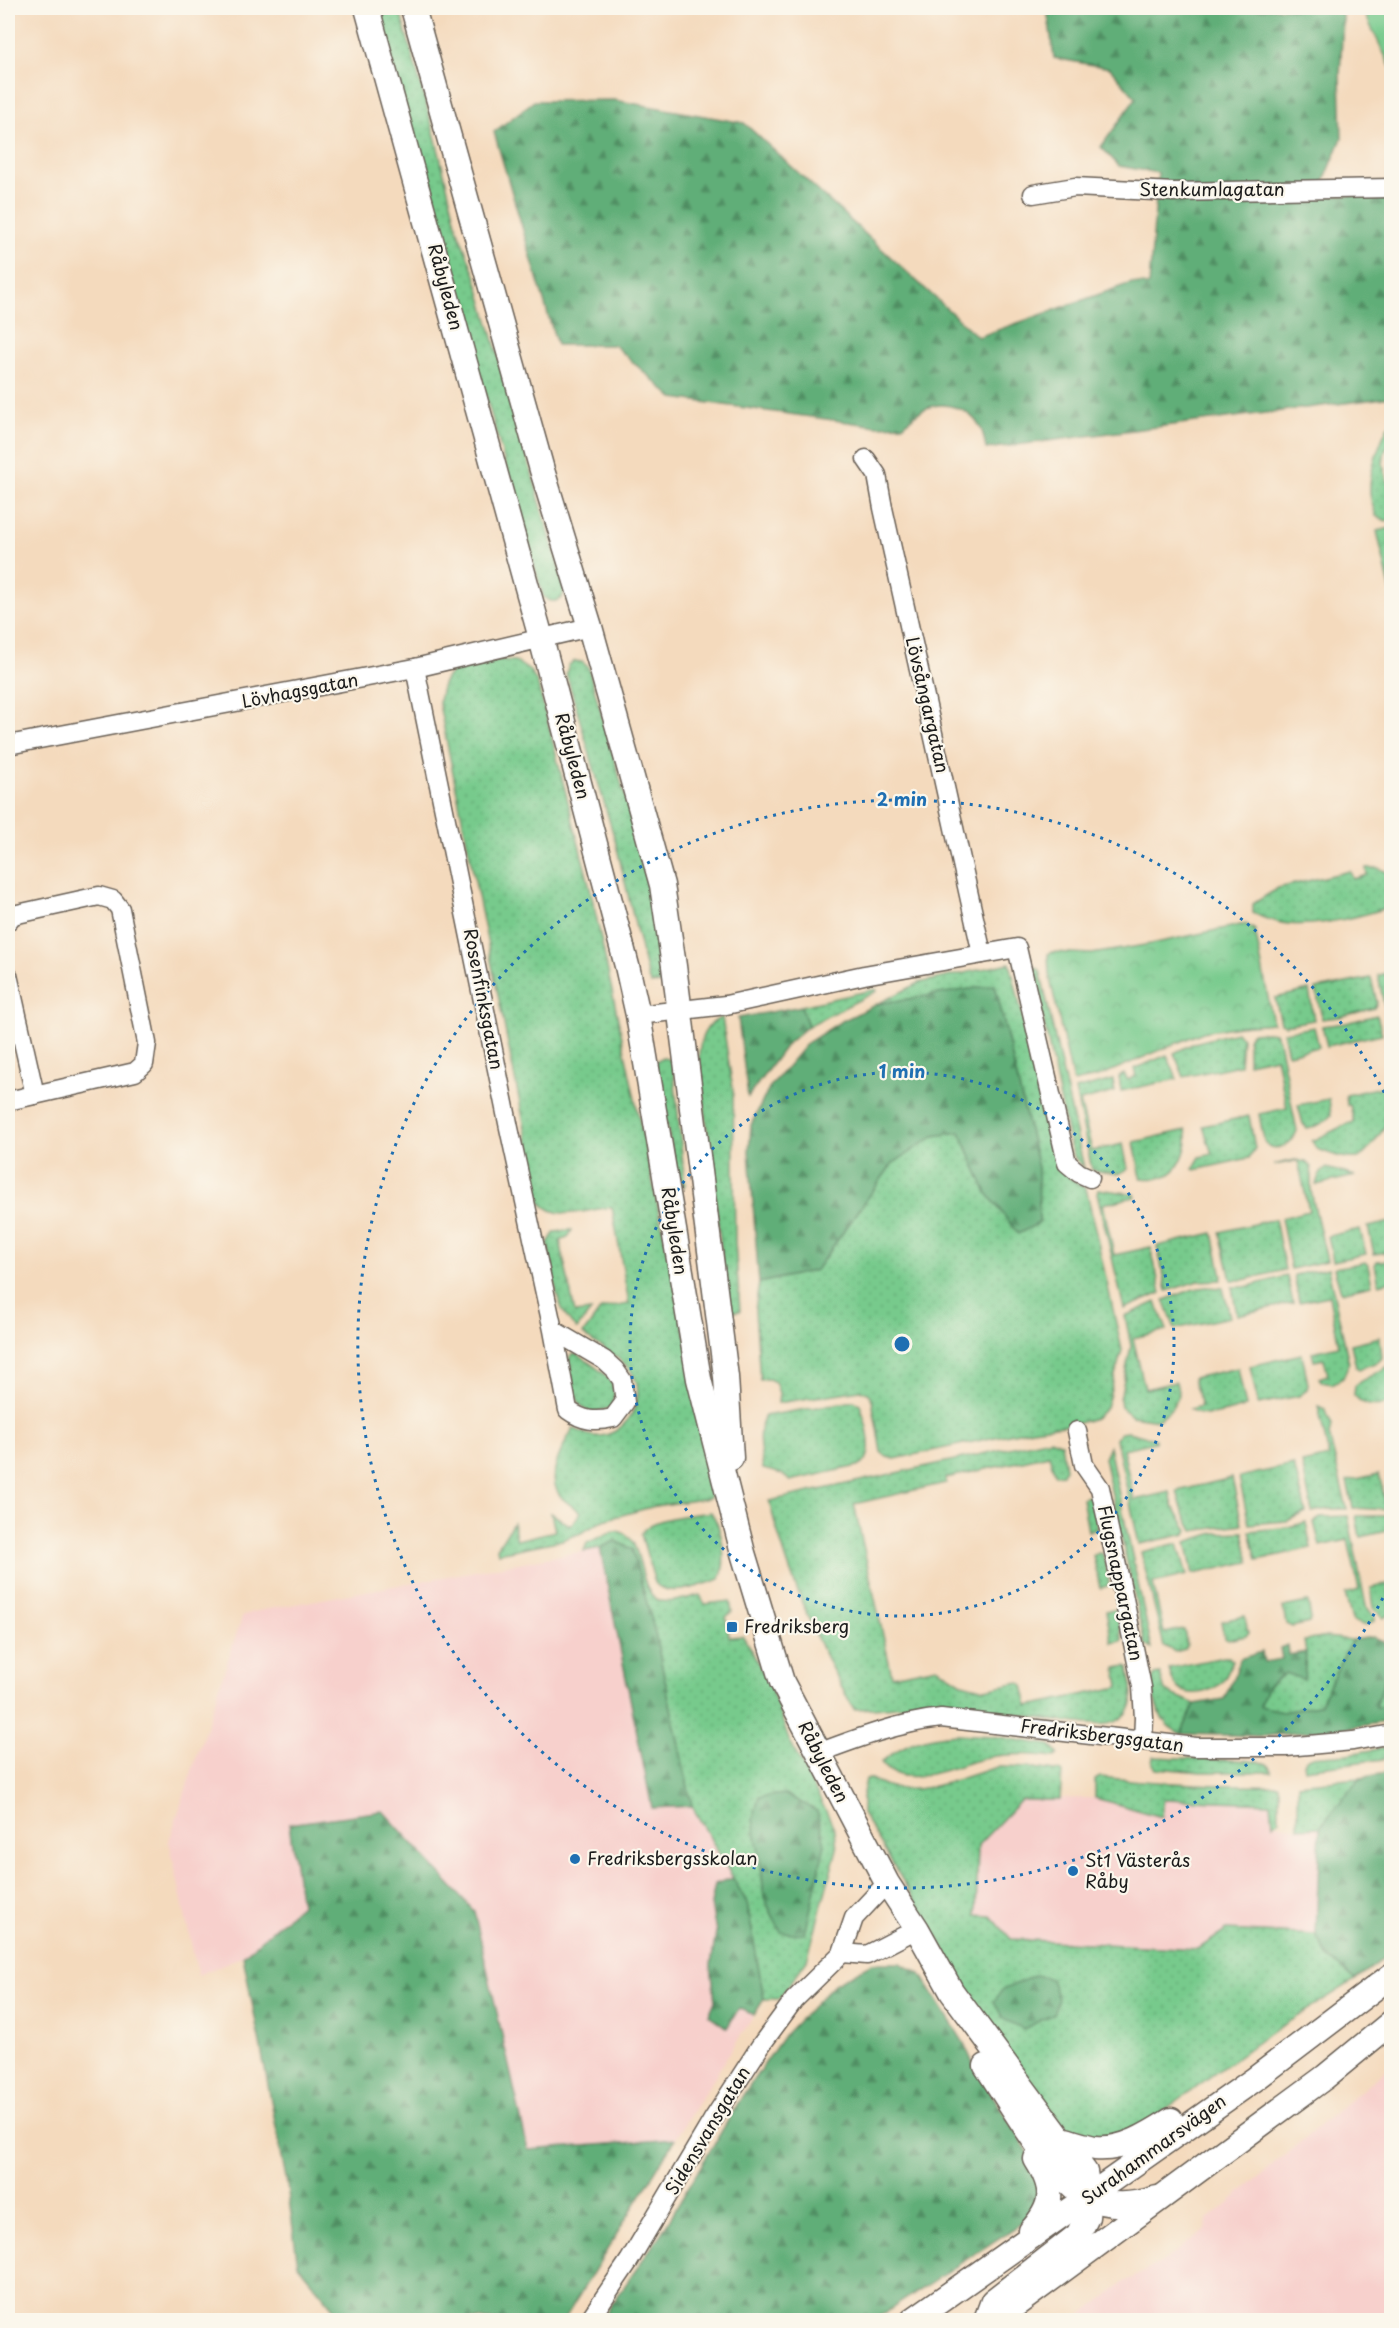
<svg xmlns="http://www.w3.org/2000/svg" width="1399" height="2328" font-family="'Playpen Sans',sans-serif">
	<defs>
		<pattern id="grass-dots" width="8" height="8" patternUnits="userSpaceOnUse" patternTransform="scale(1.5)"><rect width="8" height="8" fill="#77ca8c"/><path d="M2 2h.1M6 6h.1" fill="none" stroke="#66ad78" stroke-width="1.8" stroke-linecap="round"/></pattern>
		<pattern id="forest-firs" width="22" height="20" patternUnits="userSpaceOnUse" patternTransform="scale(1.5)"><rect width="22" height="20" fill="#61ae78"/><path d="M5 1l3.5 6h-7zM16 11l3.5 6h-7z" fill="#4f8d62"/></pattern>
		<pattern id="park-crowns" width="20" height="18" patternUnits="userSpaceOnUse" patternTransform="scale(1.5)"><rect width="20" height="18" fill="#77ca8c"/><path d="M2 6a3 3 0 1 1 6 0M12 15a3 3 0 1 1 6 0" fill="none" stroke="#66ad78"/></pattern>
	</defs>
	<rect width="100%" height="100%" fill="#fbf7ec"/>
	<filter id="ink" filterUnits="userSpaceOnUse"><feTurbulence type="fractalNoise" baseFrequency=".0167" numOctaves="2"/><feDisplacementMap in="SourceGraphic" scale="12" xChannelSelector="R" yChannelSelector="G"/><feConvolveMatrix kernelMatrix="1 2 1 2 8 2 1 2 1" color-interpolation-filters="sRGB"/></filter>
	<filter id="wash" filterUnits="userSpaceOnUse"><feTurbulence type="fractalNoise" baseFrequency=".008" numOctaves="4" result="noise"/><feDisplacementMap in="SourceGraphic" scale="24" xChannelSelector="R" yChannelSelector="G"/><feGaussianBlur stdDeviation="1.35" result="paint"/><feColorMatrix in="noise" values="0 0 0 0 0 0 0 0 0 0 0 0 0 0 0 0 0 1.4 0 .05"/><feComposite in="paint" operator="in"/></filter>
	<g filter="url(#wash)">
		<rect width="100%" height="100%" fill="#f4dabd"/>
		<g fill="#f7d0cc">
			<polygon points="600,1548 652,1807 692,1806 747,1903 764,1999 675,2139 528,2150 474,1911 301,1905 243,1956 198,1975 169,1841 242,1617 252,1612"/>
			<polygon points="1095,1798 1161,1817 1164,1799 1271,1803 1274,1824 1298,1828 1320,1827 1316,1935 1227,1930 1198,1949 1011,1939 991,1916 976,1915 978,1845 1021,1799"/>
			<polygon points="1391,2065 1391,2320 1075,2320 1123,2283 1164,2261 1207,2228 1208,2220"/>
		</g>
		<g fill="url(#grass-dots)" stroke="#4a7354" stroke-width="1.5" fill-rule="evenodd">
			<path d="M375 8H399L435 136 458 231 475 275 565 589 562 598C555 602 550 603 543 596Z"/>
			<path d="M1391 424V441L1385 451 1383 464 1387 480 1391 486V519L1386 521 1376 516C1374 508 1370 500 1370 492 1369 470 1379 445 1388 426Z"/>
			<path d="M501 660 515 661 530 671 537 682 547 719 591 892 713 1466 715 1490 709 1498 655 1506 604 1520 581 1533 562 1540 498 1553 497 1548 513 1523 517 1540 555 1531 551 1513 571 1526 581 1512C575 1508 567 1503 562 1498 543 1477 563 1448 573 1428 580 1431 587 1436 595 1436 624 1438 647 1401 634 1376 624 1357 599 1348 583 1334L601 1309 629 1304 612 1207C588 1209 558 1223 540 1202L439 704C442 662 466 665 501 660Z"/>
			<polygon points="575,661 582,662 588,667 637,838 656,916 663,977 661,983 651,984 648,979 615,840 566,673 569,665"/>
			<path d="M1366 868H1378L1391 874V906C1365 916 1318 927 1289 924 1276 923 1265 919 1253 913V904L1278 888 1350 871 1353 879 1367 875Z"/>
			<path d="M1010 963 1056 1157C1064 1173 1070 1181 1086 1188L1122 1350 1106 1408 1095 1418 1079 1423 1032 1429 895 1459 887 1457 881 1452 872 1400 868 1393 860 1390 778 1403 779 1393 775 1382 769 1379 760 1380 755 1310 759 1283 816 1270 892 1164 934 1136 960 1132 987 1193 1039 1223 1038 1168 995 985 877 1004 919 983Z"/>
			<polygon points="1032,966 1040,970 1084,1168 1075,1158 1070,1146"/>
			<polygon points="1391,972 1391,1005 1384,1005 1378,975"/>
			<polygon points="1371,978 1377,1003 1374,1008 1339,1017 1322,1019 1316,989"/>
			<polygon points="876,989 877,991 808,1026 801,1006"/>
			<polygon points="1309,990 1314,1020 1285,1025 1281,1023 1275,998"/>
			<polygon points="1377,1015 1382,1034 1327,1046 1322,1026 1346,1023"/>
			<path d="M722 1017 733 1090 735 1242 740 1311 731 1312 727 1301 699 1056C700 1037 705 1025 722 1017Z"/>
			<polygon points="1314,1027 1319,1047 1288,1054 1283,1032"/>
			<polygon points="1236,1032 1242,1037 1240,1065 1184,1077 1174,1053 1194,1043"/>
			<path d="M1267 1032 1275 1033 1279 1041 1297 1131C1292 1143 1284 1150 1270 1147L1264 1141 1259 1114 1287 1108 1276 1057 1248 1063V1039L1251 1033Z"/>
			<polygon points="1167,1055 1177,1079 1121,1091 1119,1077 1124,1074 1128,1080 1136,1076 1134,1069"/>
			<polygon points="663,1057 670,1060 673,1064 685,1185 683,1187 680,1185 654,1069 656,1061"/>
			<polygon points="1113,1080 1115,1092 1080,1101 1092,1151 1123,1144 1128,1169 1118,1174 1092,1170 1075,1090"/>
			<path d="M1390 1085C1392 1093 1393 1105 1391 1113 1389 1122 1367 1156 1358 1158 1345 1160 1329 1153 1317 1149L1312 1141C1327 1135 1339 1126 1354 1122L1350 1105H1347L1346 1095Z"/>
			<path d="M1329 1099 1331 1115C1324 1124 1318 1126 1307 1128L1303 1124 1298 1105Z"/>
			<polygon points="1249,1116 1255,1148 1249,1158 1195,1170 1193,1169 1200,1157 1212,1154 1203,1126"/>
			<path d="M1186 1130C1190 1143 1182 1166 1170 1174 1162 1179 1150 1179 1141 1178L1134 1142Z"/>
			<polygon points="1295,1160 1306,1162 1311,1167 1311,1191 1327,1261 1291,1269 1281,1218 1309,1211 1298,1161 1273,1165"/>
			<polygon points="1326,1168 1355,1176 1316,1185 1319,1175"/>
			<polygon points="1098,1189 1134,1194 1135,1197 1103,1204 1114,1255 1151,1247 1161,1293 1124,1309 1097,1193"/>
			<polygon points="1275,1219 1285,1270 1243,1280 1231,1280 1220,1232"/>
			<polygon points="1391,1222 1391,1252 1374,1254 1368,1227"/>
			<polygon points="1360,1229 1366,1254 1333,1261 1328,1236"/>
			<path d="M572 1230 569 1236 560 1241 575 1313 591 1311 577 1329C554 1311 553 1270 548 1243L555 1232Z"/>
			<polygon points="1213,1233 1222,1276 1221,1280 1198,1281 1167,1291 1157,1246"/>
			<polygon points="1391,1260 1391,1281 1379,1284 1375,1265 1377,1261"/>
			<polygon points="1365,1262 1368,1265 1372,1285 1341,1292 1334,1268"/>
			<polygon points="1328,1268 1349,1363 1343,1378 1332,1384 1322,1382 1319,1378 1328,1375 1324,1359 1314,1361 1312,1352 1339,1346 1329,1296 1299,1302 1294,1275"/>
			<polygon points="1287,1276 1293,1303 1237,1315 1232,1287 1245,1287"/>
			<polygon points="1206,1287 1223,1288 1230,1317 1175,1329 1164,1300 1194,1289"/>
			<polygon points="1156,1302 1167,1330 1133,1338 1145,1389 1176,1382 1179,1395 1171,1409 1158,1420 1132,1416 1121,1407 1120,1399 1131,1346 1125,1316"/>
			<polygon points="1380,1337 1382,1358 1378,1362 1359,1369 1356,1367 1351,1344"/>
			<path d="M572 1354H577C597 1369 623 1379 611 1408L590 1413C571 1402 572 1378 569 1358Z"/>
			<polygon points="1302,1354 1308,1384 1307,1390 1299,1396 1258,1404 1250,1366"/>
			<path d="M1391 1365V1403C1376 1407 1365 1408 1354 1395L1355 1386 1359 1382Z"/>
			<path d="M1238 1368 1246 1407C1229 1410 1205 1422 1190 1409L1201 1406 1193 1378Z"/>
			<path d="M854 1401 860 1404C865 1420 877 1452 862 1465L790 1481 782 1474 763 1469C761 1452 755 1433 765 1416Z"/>
			<polygon points="1318,1406 1325,1409 1332,1425 1329,1435 1347,1509 1330,1509 1312,1512 1302,1463 1329,1457"/>
			<polygon points="1128,1432 1155,1439 1155,1442 1123,1449 1134,1500 1170,1492 1173,1506 1188,1530 1186,1534 1139,1544 1116,1439 1120,1433"/>
			<path d="M1050 1439 1061 1443 1065 1469 1063 1474 1055 1475 1049 1455 946 1478V1483L854 1504 892 1676 937 1667 962 1683 985 1689 1019 1682 1023 1685 1028 1706 1119 1687 1116 1668 1126 1666 1128 1667C1132 1684 1139 1706 1122 1718 1108 1729 1085 1723 1069 1722 1028 1719 987 1705 946 1704 915 1703 885 1708 854 1709 816 1645 788 1574 769 1501Z"/>
			<polygon points="1109,1447 1152,1649 1145,1644 1104,1458"/>
			<polygon points="1294,1465 1306,1512 1287,1521 1249,1524 1239,1477"/>
			<polygon points="1379,1474 1387,1510 1353,1508 1347,1481"/>
			<polygon points="1232,1478 1242,1524 1193,1531 1183,1512 1177,1491"/>
			<polygon points="1088,1496 1091,1498 1098,1529 1088,1531 1082,1498"/>
			<path d="M711 1512C722 1528 728 1560 720 1579 703 1585 668 1599 655 1583L641 1534C649 1517 693 1515 711 1512Z"/>
			<path d="M1348 1516 1366 1606 1375 1618V1620C1368 1627 1360 1626 1352 1620L1345 1594 1359 1590 1348 1540 1320 1546 1314 1522 1322 1517Z"/>
			<polygon points="1356,1516 1388,1516 1391,1530 1360,1537"/>
			<polygon points="1306,1522 1311,1548 1257,1560 1250,1531 1290,1527"/>
			<path d="M613 1531C646 1528 635 1589 658 1600 670 1605 688 1597 700 1595L705 1604 730 1601 732 1612 726 1617 729 1637 743 1636 770 1685 789 1740 825 1809 835 1830 837 1849 807 1960 779 1999H764L747 1903 692 1806 654 1629 632 1549 615 1541 600 1548 584 1551 587 1543ZM761 1863 781 1932 764 1898Z"/>
			<polygon points="1243,1532 1249,1562 1193,1574 1186,1542 1214,1533"/>
			<polygon points="1174,1544 1178,1544 1187,1575 1153,1583 1164,1633 1184,1629 1187,1646 1185,1649 1175,1652 1164,1646 1141,1552"/>
			<polygon points="1099,1553 1103,1554 1109,1582 1108,1586 1100,1588 1093,1555"/>
			<polygon points="1387,1584 1391,1603 1389,1615 1383,1618 1374,1608 1371,1588"/>
			<polygon points="1308,1602 1311,1619 1309,1623 1292,1627 1286,1624 1283,1607"/>
			<polygon points="1113,1609 1116,1610 1123,1641 1112,1643 1106,1611"/>
			<polygon points="1245,1616 1248,1633 1246,1636 1227,1640 1224,1638 1221,1621"/>
			<polygon points="1326,1637 1352,1640 1319,1705 1282,1711 1259,1707 1267,1687 1285,1673 1304,1679 1306,1652 1304,1641"/>
			<path d="M1224 1657H1229L1232 1661C1230 1668 1227 1676 1222 1682 1210 1694 1182 1700 1173 1681 1171 1677 1170 1672 1169 1668Z"/>
			<polygon points="1391,1658 1391,1706 1375,1708"/>
			<path d="M1160 1674 1165 1691 1195 1704 1181 1734C1175 1730 1169 1728 1165 1722 1157 1712 1149 1687 1154 1675Z"/>
			<path d="M957 1734 992 1736 1050 1745 1058 1754 1055 1757C1035 1755 1015 1753 995 1756 963 1760 904 1796 881 1762 907 1741 924 1737 957 1734Z"/>
			<polygon points="1391,1747 1391,1758 1305,1769 1304,1762 1310,1757 1348,1754"/>
			<polygon points="1153,1757 1257,1761 1267,1764 1272,1772 1201,1772 1156,1768 1152,1763"/>
			<path d="M998 1767 1034 1768 1062 1772 1060 1800H1021L978 1845 976 1915 991 1916 1011 1939 1198 1949 1227 1930 1316 1935 1327 1956 1355 1980 1263 2038 1129 2136 1096 2141 1064 2127 1003 2047 862 1813V1797L866 1779 869 1778C911 1804 955 1778 998 1767Z"/>
			<path d="M1100 1777C1160 1784 1219 1786 1279 1785V1820L1273 1824 1271 1803 1164 1799 1162 1817 1095 1798V1780Z"/>
			<polygon points="1360,1778 1320,1827 1298,1828 1298,1784"/>
		</g>
		<g fill="url(#forest-firs)" stroke="#3e654a" stroke-width="1.5">
			<path d="M1047 8H1338L1343 18 1340 76 1342 138 1318 196 1391 195V397L986 449C985 444 984 436 982 431 971 407 940 397 918 413 913 416 908 421 904 425L877 426 673 398 614 345H557L494 132 534 101 614 100 744 123 978 337 1131 283 1149 285 1158 173 1119 166 1101 147 1136 98 1110 68 1054 58Z"/>
			<polygon points="995,985 1038,1168 1039,1223 1018,1234 987,1193 960,1132 934,1136 892,1164 816,1270 759,1283 749,1151 751,1125 769,1088 807,1043 840,1022 877,1004"/>
			<polygon points="801,1006 808,1026 786,1045 748,1097 738,1018"/>
			<polygon points="615,1541 632,1549 654,1629 692,1806 652,1808 600,1548"/>
			<polygon points="1374,1637 1383,1641 1392,1657 1376,1707 1391,1706 1391,1721 1346,1728 1265,1736 1181,1734 1195,1704 1224,1699 1236,1672 1239,1659 1262,1652 1264,1662 1282,1659 1280,1648 1287,1645 1288,1655 1306,1652 1304,1680 1285,1673 1267,1687 1260,1706 1282,1711 1319,1705 1352,1640"/>
			<polygon points="1391,1772 1391,1953 1355,1980 1327,1956 1316,1935 1320,1827 1360,1778"/>
			<polygon points="785,1794 817,1811 825,1844 805,1934 781,1932 764,1898 761,1863 753,1820 759,1797"/>
			<polygon points="383,1811 474,1911 528,2150 675,2139 564,2320 343,2320 298,2265 286,2178 243,1956 301,1905 289,1824"/>
			<polygon points="733,1878 747,1903 764,1999 754,2015 739,2008 727,2028 709,2015 715,2001 711,1965 716,1932 711,1904 715,1884"/>
			<polygon points="872,1963 900,1963 921,1974 964,2043 976,2070 1022,2141 1038,2172 1040,2191 1037,2206 1022,2223 874,2320 601,2320 662,2232 743,2095 783,2037 834,1984"/>
			<polygon points="1036,1975 1051,1979 1058,1999 1053,2014 1024,2029 1003,2019 994,2001 1002,1990"/>
		</g>
		<g fill="url(#park-crowns)" stroke="#4a7354" stroke-width="1.5">
			<polygon points="1391,528 1392,528 1391,592 1377,531"/>
			<polygon points="1245,924 1255,930 1273,1023 1239,1026 1203,1032 1097,1077 1073,1082 1049,974 1048,954 1052,952 1092,954 1151,944"/>
		</g>
		<polygon fill="#77ca8c" stroke="#4a7354" stroke-width="1.5" points="1362,8 1391,8 1391,68"/>
	</g>
	<g filter="url(#ink)">
		<g fill="none" stroke-linecap="round" stroke-linejoin="round">
			<g stroke="#685e54" stroke-width="21">
				<g id="minor">
					<polyline points="1033,194 1075,187 1174,192 1392,188"/>
					<polyline points="866,459 877,475 883,508 982,954"/>
					<path d="M415 668 509 1128 553 1330 568 1410C583 1421 595 1422 613 1418L625 1402 622 1380 615 1370 604 1360 553 1330"/>
					<polyline points="8,745 415,668 590,627"/>
					<polyline points="8,921 13,915 99,896 113,900 120,909 147,1043 144,1064 135,1072 8,1101"/>
					<polyline points="8,975 35,1095"/>
					<polyline points="638,1015 726,1005 864,975 1017,948 1067,1163 1079,1173 1090,1178"/>
					<polyline points="1077,1431 1084,1465 1100,1488 1123,1594 1142,1687 1144,1718 1143,1740"/>
					<path d="M818 1753C858 1738 898 1723 941 1718L1196 1747H1286L1353 1741 1392 1734"/>
					<polyline points="842,1953 867,1955 917,1929"/>
					<polyline points="589,2320 629,2261 712,2121 761,2045 794,2000 842,1953 854,1918 887,1883"/>
				</g>
			</g>
			<g stroke="#685e54" stroke-width="27">
				<g id="secondary">
					<polyline points="367,8 541,638 627,966 638,1015 699,1379 743,1553 782,1682 887,1883 917,1929 952,1992 1085,2172 1089,2197 1087,2217 1078,2235 993,2301 986,2320"/>
					<polyline points="413,8 542,470 590,627 662,885 674,966 726,1377 731,1458"/>
					<path d="M986 2066C1009 2100 1054 2181 1088 2197 1110 2208 1135 2205 1157 2198"/>
					<path d="M1058 2138C1070 2141 1083 2146 1095 2148 1123 2151 1149 2134 1171 2120"/>
					<path d="M1031 2231C1054 2205 1055 2189 1036 2159"/>
					<polyline points="913,2320 1255,2079 1392,1975"/>
					<polyline points="995,2320 1325,2077 1392,2022"/>
				</g>
			</g>
			<use href="#minor" stroke="#fff" stroke-width="18"/>
			<use href="#secondary" stroke="#fff" stroke-width="24"/>
		</g>
	</g>
	<g fill="none" stroke="#1f6fb2" stroke-width="3" stroke-dasharray="3 6">
		<circle cx="902" cy="1344" r="272"/>
		<path d="M1391 1582A544 544 0 1 1 1391 1106"/>
	</g>
	<g fill="#1f6fb2" stroke="#fbf7ec" stroke-width="2">
		<rect x="726" y="1621" width="12" height="12" rx="3"/>
		<circle cx="575" cy="1859" r="6"/>
		<circle cx="1073" cy="1871" r="6"/>
	</g>
	<g text-anchor="middle" stroke-width="4.5" stroke-linejoin="round" paint-order="stroke">
		<g font-size="18" fill="#1c1c1c" stroke="#fbf7ec">
			<text x="1212" y="196">Stenkumlagatan</text>
			<text transform="translate(445 287) rotate(75)" y="6">Råbyleden</text>
			<text transform="translate(300 691) rotate(-11)" y="6">Lövhagsgatan</text>
			<text transform="translate(927 705) rotate(77)" y="6">Lövsångargatan</text>
			<text transform="translate(572 756) rotate(75)" y="6">Råbyleden</text>
			<text transform="translate(483 999) rotate(79)" y="6">Rosenfinksgatan</text>
			<text transform="translate(674 1231) rotate(81)" y="6">Råbyleden</text>
			<text transform="translate(1120 1583) rotate(78)" y="6">Flugsnappargatan</text>
			<text transform="translate(1102 1736) rotate(7)" y="6">Fredriksbergsgatan</text>
			<text transform="translate(823 1762) rotate(63)" y="6">Råbyleden</text>
			<text transform="translate(708 2131) rotate(-59)" y="6">Sidensvansgatan</text>
			<text transform="translate(1154 2150) rotate(-36)" y="6">Surahammarsvägen</text>
		</g>
		<g font-size="18" fill="#1c1c1c" stroke="#fbf7ec" text-anchor="start">
			<text x="744" y="1633">Fredriksberg</text>
			<text x="587" y="1865">Fredriksbergsskolan</text>
			<text x="1085" y="1867">St1 Västerås<tspan x="1085" dy="21">Råby</tspan></text>
		</g>
	</g>
	<circle cx="902" cy="1344" r="9" fill="#1f6fb2" stroke="#fbf7ec" stroke-width="3"/>
	<g font-size="18" text-anchor="middle" font-weight="bold" fill="#1f6fb2" stroke="#fbf7ec" stroke-width="4.5" stroke-linejoin="round" paint-order="stroke">
		<text x="902" y="806">2 min</text>
		<text x="902" y="1078">1 min</text>
	</g>
	<rect width="1399" height="2328" fill="none" stroke="#fbf7ec" stroke-width="30"/>
</svg>
